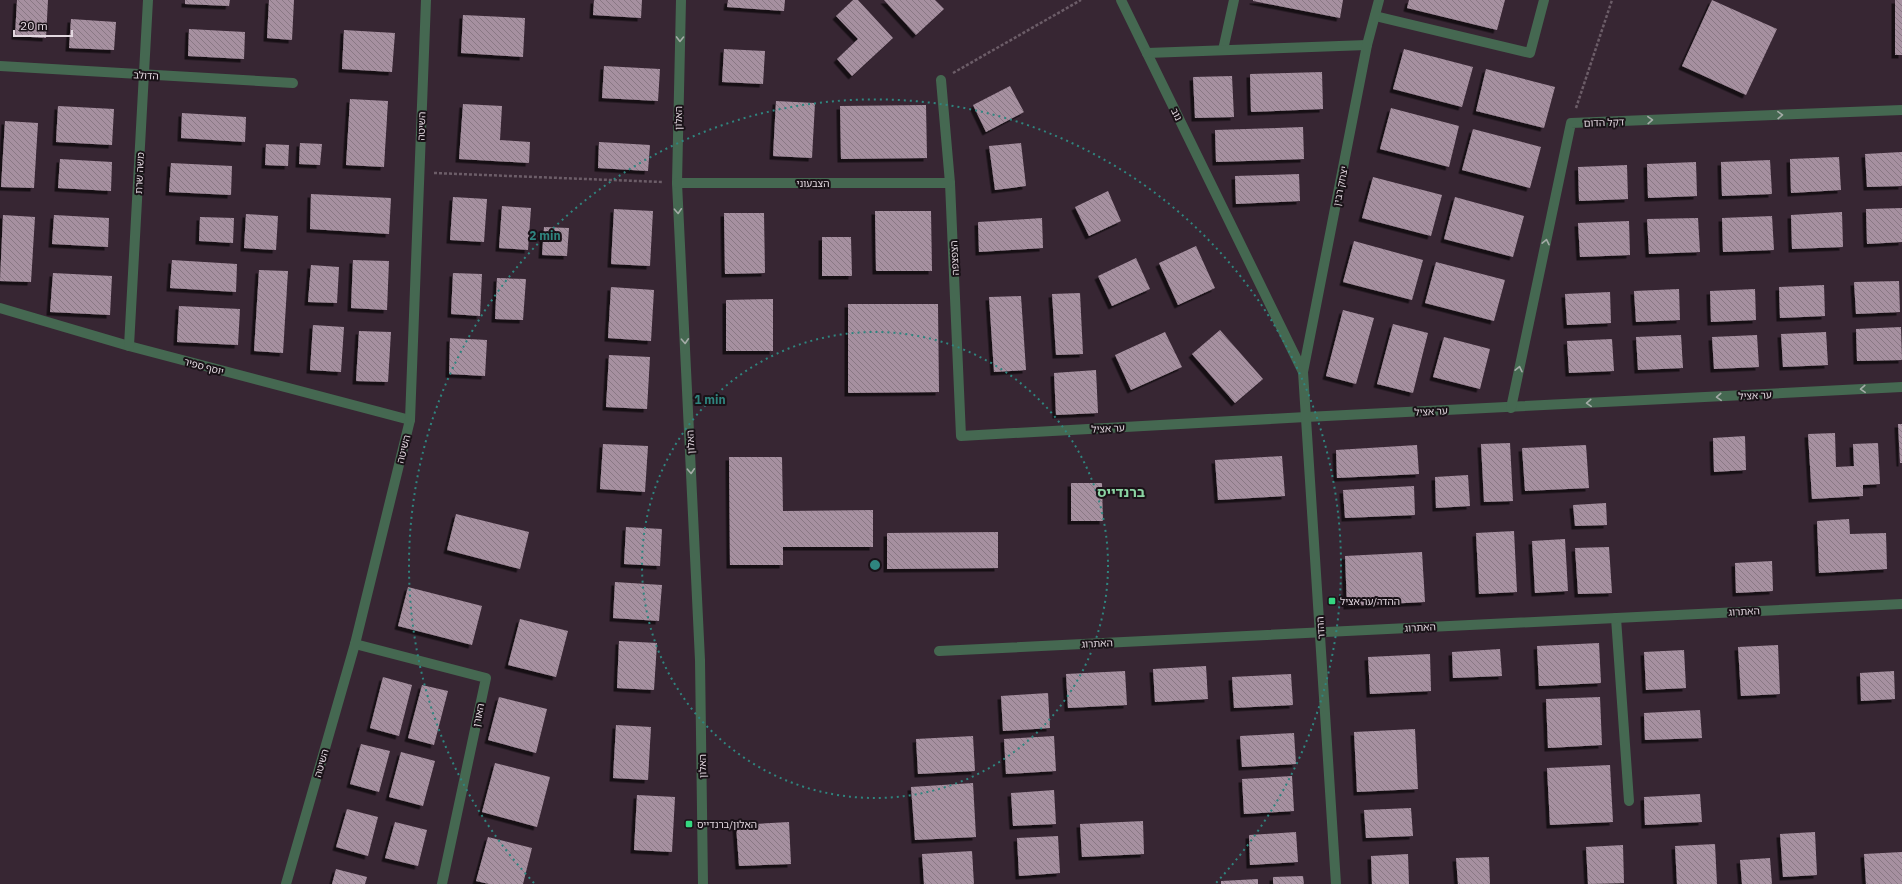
<svg xmlns="http://www.w3.org/2000/svg" width="1902" height="884" font-family="'IBM Plex Sans','Noto Sans Hebrew',sans-serif">
	<defs>
		<pattern id="building-back-hatch" width="6" height="6" patternUnits="userSpaceOnUse"><rect width="6" height="6" fill="#a690a0"/><path d="M-1 5l2 2M0 0l6 6M5-1l2 2" fill="none" stroke="#897884"/></pattern>
		<filter id="shadow"><feDropShadow dx="-3.5" dy="3.5" stdDeviation="0" flood-color="#0009"/></filter>
	</defs>
	<rect width="100%" height="100%" fill="#372633"/>
	<g fill="url(#building-back-hatch)" filter="url(#shadow)">
		<polygon points="17,0 48,0 46,38 15,36"/>
		<polygon points="185,0 230,0 229,6 185,4"/>
		<polygon points="269,0 294,0 292,40 267,38"/>
		<polygon points="594,0 642,0 641,18 593,15"/>
		<polygon points="728,0 785,0 784,11 727,7"/>
		<polygon points="853,0 858,0 893,38 852,76 837,59 858,39 836,16"/>
		<polygon points="884,0 935,0 944,9 916,35"/>
		<polygon points="1253,0 1343,0 1340,18 1253,1"/>
		<polygon points="1409,0 1505,0 1497,30 1407,8"/>
		<polygon points="1712,0 1777,29 1746,95 1682,66"/>
		<rect x="1895" y="0" width="7" height="55"/>
		<polygon points="463,15 525,18 523,57 461,53"/>
		<polygon points="71,19 116,22 114,50 69,48"/>
		<polygon points="189,29 245,32 244,59 188,56"/>
		<polygon points="344,30 395,33 392,72 342,69"/>
		<polygon points="724,49 765,51 763,84 722,82"/>
		<polygon points="1404,49 1473,67 1462,107 1393,89"/>
		<polygon points="604,66 660,69 658,101 602,98"/>
		<polygon points="1486,69 1555,87 1544,128 1476,111"/>
		<polygon points="1322,72 1323,109 1251,112 1250,74"/>
		<polygon points="1232,76 1234,117 1195,118 1193,77"/>
		<polygon points="1010,86 1024,112 986,132 973,105"/>
		<polygon points="350,99 388,101 384,167 346,165"/>
		<polygon points="776,101 815,103 812,158 773,156"/>
		<polygon points="463,104 502,106 500,140 530,142 529,163 459,159"/>
		<polygon points="926,105 927,158 841,159 840,106"/>
		<polygon points="58,106 114,109 112,145 56,142"/>
		<polygon points="1391,108 1459,126 1449,167 1380,149"/>
		<polygon points="182,113 246,117 245,142 181,138"/>
		<polygon points="5,121 38,123 34,188 1,187"/>
		<polygon points="1303,127 1304,159 1216,162 1215,130"/>
		<polygon points="1473,129 1541,147 1530,188 1462,170"/>
		<polygon points="599,142 650,145 648,171 598,168"/>
		<polygon points="300,143 322,144 320,165 299,164"/>
		<polygon points="1021,143 1026,186 995,190 989,146"/>
		<polygon points="266,144 289,145 288,166 265,165"/>
		<polygon points="1902,152 1902,186 1867,187 1865,154"/>
		<polygon points="1839,157 1841,190 1791,193 1790,159"/>
		<polygon points="60,159 112,162 111,191 58,188"/>
		<polygon points="1770,160 1772,194 1722,196 1721,162"/>
		<polygon points="1696,162 1697,196 1648,198 1647,164"/>
		<polygon points="171,163 232,166 231,195 169,192"/>
		<polygon points="1627,165 1628,199 1579,201 1578,167"/>
		<polygon points="1299,174 1300,201 1236,204 1235,176"/>
		<polygon points="1373,177 1442,195 1431,236 1362,218"/>
		<polygon points="1108,191 1121,221 1089,236 1075,207"/>
		<polygon points="311,194 391,198 389,234 310,229"/>
		<polygon points="453,197 487,199 484,242 450,240"/>
		<polygon points="1455,197 1524,216 1513,257 1444,239"/>
		<polygon points="502,206 531,208 528,250 499,248"/>
		<polygon points="1902,208 1902,242 1867,244 1866,209"/>
		<polygon points="614,209 653,211 650,266 611,264"/>
		<polygon points="875,211 931,211 932,271 876,271"/>
		<polygon points="1842,212 1843,247 1792,249 1791,215"/>
		<polygon points="724,213 764,213 765,273 725,274"/>
		<polygon points="246,214 278,216 276,250 244,248"/>
		<polygon points="3,215 35,217 31,282 0,281"/>
		<polygon points="54,215 109,218 108,247 52,244"/>
		<polygon points="1772,216 1774,250 1723,252 1722,218"/>
		<polygon points="200,217 234,218 233,243 199,241"/>
		<polygon points="1042,218 1043,248 979,252 978,222"/>
		<polygon points="1698,218 1700,252 1649,254 1647,219"/>
		<polygon points="1629,221 1630,255 1580,257 1578,223"/>
		<polygon points="544,227 569,228 567,256 542,255"/>
		<polygon points="822,237 851,237 852,276 822,276"/>
		<polygon points="1354,241 1423,260 1412,300 1343,282"/>
		<polygon points="1196,246 1215,288 1178,305 1159,263"/>
		<polygon points="1136,258 1150,289 1112,306 1098,276"/>
		<polygon points="172,260 237,264 236,292 170,288"/>
		<polygon points="353,260 389,261 387,310 351,308"/>
		<polygon points="1436,262 1505,280 1494,321 1425,303"/>
		<polygon points="311,265 339,267 337,303 308,302"/>
		<polygon points="259,270 288,271 283,353 254,351"/>
		<polygon points="53,273 112,276 110,315 50,312"/>
		<polygon points="453,273 482,274 480,316 451,314"/>
		<polygon points="497,278 526,279 523,320 495,319"/>
		<polygon points="1899,281 1900,312 1856,314 1854,282"/>
		<polygon points="1824,285 1825,316 1780,318 1779,287"/>
		<polygon points="611,287 654,290 651,341 608,338"/>
		<polygon points="1679,289 1680,320 1636,322 1634,291"/>
		<polygon points="1755,289 1756,320 1711,322 1710,291"/>
		<polygon points="1610,292 1611,323 1567,325 1565,294"/>
		<polygon points="1080,293 1083,354 1056,355 1052,294"/>
		<polygon points="1021,296 1026,370 994,372 989,297"/>
		<polygon points="773,299 773,351 726,351 726,300"/>
		<polygon points="848,304 938,304 939,392 848,393"/>
		<polygon points="179,306 240,309 238,345 177,342"/>
		<polygon points="1343,310 1374,318 1356,384 1326,376"/>
		<polygon points="1393,324 1428,333 1413,393 1377,384"/>
		<polygon points="313,325 344,327 341,372 310,370"/>
		<polygon points="1901,327 1902,360 1857,361 1856,329"/>
		<polygon points="1220,330 1263,379 1235,403 1192,354"/>
		<polygon points="359,331 391,332 388,382 356,381"/>
		<polygon points="1165,332 1182,367 1131,390 1115,355"/>
		<polygon points="1826,332 1828,365 1783,367 1781,334"/>
		<polygon points="1681,335 1683,368 1638,370 1636,337"/>
		<polygon points="1757,335 1759,367 1714,369 1712,337"/>
		<polygon points="1444,337 1490,349 1480,389 1433,377"/>
		<polygon points="450,338 487,340 485,376 449,374"/>
		<polygon points="1612,339 1614,371 1569,373 1567,341"/>
		<polygon points="609,355 650,357 647,409 606,407"/>
		<polygon points="1096,370 1098,413 1056,415 1054,373"/>
		<polygon points="1898,424 1902,424 1902,463 1900,463"/>
		<polygon points="1835,433 1836,467 1854,466 1853,444 1878,443 1880,484 1863,485 1863,496 1812,499 1808,434"/>
		<polygon points="1745,436 1746,470 1714,472 1713,438"/>
		<polygon points="1510,443 1513,501 1484,502 1481,444"/>
		<polygon points="603,444 648,446 645,492 600,489"/>
		<polygon points="1417,445 1419,474 1337,478 1336,450"/>
		<polygon points="1586,445 1589,488 1525,491 1522,448"/>
		<polygon points="1282,456 1285,496 1218,500 1215,460"/>
		<polygon points="729,457 782,457 783,511 873,510 873,547 783,547 783,565 730,565"/>
		<polygon points="1468,475 1470,506 1436,508 1435,477"/>
		<polygon points="1071,483 1102,483 1103,521 1071,521"/>
		<polygon points="1414,486 1415,515 1345,518 1343,490"/>
		<polygon points="1606,503 1607,525 1575,526 1573,505"/>
		<polygon points="456,514 529,532 520,569 447,550"/>
		<polygon points="1849,519 1850,534 1886,533 1887,569 1819,573 1817,521"/>
		<polygon points="626,527 662,529 660,566 624,564"/>
		<polygon points="1514,531 1517,592 1479,594 1476,533"/>
		<polygon points="998,532 998,568 887,569 887,533"/>
		<polygon points="1565,539 1568,591 1535,593 1532,541"/>
		<polygon points="1609,547 1612,593 1578,594 1575,548"/>
		<polygon points="1422,552 1425,602 1347,606 1345,556"/>
		<polygon points="1772,561 1773,591 1736,593 1735,563"/>
		<polygon points="615,582 662,585 659,621 613,618"/>
		<polygon points="408,587 482,606 472,645 398,626"/>
		<polygon points="520,619 568,631 556,677 508,665"/>
		<polygon points="619,641 657,643 654,690 617,688"/>
		<polygon points="1599,643 1601,683 1539,686 1537,646"/>
		<polygon points="1778,645 1780,694 1741,696 1738,647"/>
		<polygon points="1500,649 1502,676 1453,678 1452,652"/>
		<polygon points="1684,650 1686,688 1646,690 1644,652"/>
		<polygon points="1430,654 1431,691 1370,694 1368,657"/>
		<polygon points="1206,666 1208,699 1155,702 1153,669"/>
		<polygon points="1125,671 1127,705 1068,708 1066,674"/>
		<polygon points="1894,671 1895,699 1861,701 1860,673"/>
		<polygon points="1291,674 1293,705 1234,708 1232,677"/>
		<polygon points="383,677 412,685 399,736 370,728"/>
		<polygon points="422,685 448,691 434,745 408,738"/>
		<polygon points="1048,693 1050,728 1003,731 1001,696"/>
		<polygon points="499,697 547,709 536,753 488,740"/>
		<polygon points="1600,697 1602,745 1548,748 1546,699"/>
		<polygon points="1700,710 1702,738 1645,740 1644,713"/>
		<polygon points="616,725 651,727 648,780 613,778"/>
		<polygon points="1415,729 1418,789 1357,792 1354,732"/>
		<polygon points="1294,733 1296,764 1242,767 1240,736"/>
		<polygon points="973,736 975,771 918,774 916,739"/>
		<polygon points="1054,736 1056,771 1006,774 1004,739"/>
		<polygon points="361,744 390,751 379,792 350,784"/>
		<polygon points="401,752 435,761 423,806 389,797"/>
		<polygon points="495,763 550,777 537,827 482,812"/>
		<polygon points="1610,765 1613,822 1550,825 1547,768"/>
		<polygon points="1292,776 1294,811 1244,814 1242,779"/>
		<polygon points="973,783 976,837 915,840 911,787"/>
		<polygon points="1054,790 1056,824 1013,826 1011,793"/>
		<polygon points="1700,794 1702,822 1645,825 1644,797"/>
		<polygon points="637,795 675,797 672,852 634,850"/>
		<polygon points="1411,808 1413,836 1366,838 1364,810"/>
		<polygon points="347,809 378,817 368,856 336,847"/>
		<polygon points="1143,821 1144,854 1082,857 1080,824"/>
		<polygon points="395,822 427,830 418,866 385,858"/>
		<polygon points="789,822 791,864 739,866 736,825"/>
		<polygon points="1296,832 1298,862 1250,865 1249,835"/>
		<polygon points="1815,832 1817,875 1783,877 1780,834"/>
		<polygon points="1058,836 1060,873 1019,876 1017,838"/>
		<polygon points="488,837 532,848 523,884 489,884 476,881"/>
		<polygon points="1715,844 1717,884 1677,884 1675,846"/>
		<polygon points="1623,845 1624,883 1588,884 1586,847"/>
		<polygon points="972,851 974,884 924,884 922,854"/>
		<polygon points="1902,852 1902,884 1866,884 1864,854"/>
		<polygon points="1408,854 1409,884 1372,884 1371,856"/>
		<polygon points="1489,857 1490,884 1458,884 1456,858"/>
		<polygon points="1770,858 1772,884 1742,884 1740,860"/>
		<polygon points="336,869 367,877 365,884 332,884"/>
		<polygon points="1303,876 1304,884 1273,884 1273,877"/>
		<polygon points="1258,879 1258,884 1221,884 1221,881"/>
	</g>
	<g fill="none" stroke-linecap="round" stroke-linejoin="round">
		<g stroke="#6c5d68" stroke-width="2.5" stroke-dasharray="3 2" stroke-linecap="butt">
			<polyline points="953,73 1081,0"/>
			<polyline points="1576,108 1612,0"/>
			<polyline points="434,173 662,182"/>
		</g>
		<g stroke="#456851" stroke-width="10">
			<polyline points="1375,16 1530,53 1544,0"/>
			<polyline points="1223,50 1234,0"/>
			<polyline points="1616,618 1629,801"/>
		</g>
		<g stroke="#456851" stroke-width="10">
			<polyline points="681,0 677,183 700,660 703,884"/>
			<polyline points="1121,0 1303,372"/>
			<polyline points="1147,53 1367,45"/>
			<polyline points="0,66 293,83"/>
			<polyline points="941,80 950,183 961,436 1306,417 1902,387"/>
			<polyline points="677,183 950,183"/>
			<polyline points="0,308 129,346 410,420"/>
			<polyline points="129,346 148,0"/>
			<polyline points="1511,408 1571,123 1902,110"/>
			<polyline points="355,644 486,678 442,884"/>
			<polyline points="939,651 1902,604"/>
			<polyline points="286,884 355,644 410,420 426,0"/>
			<polyline points="1336,884 1303,372 1367,45 1379,0"/>
		</g>
	</g>
	<defs><path id="oneway-chevron" d="M-2-3.5L2.5 0L-2 3.5" fill="none" stroke-width="1.6" stroke-linecap="round" stroke-linejoin="round"/></defs>
	<g stroke="#a4aba7">
		<use href="#oneway-chevron" transform="translate(680 39) rotate(91)"/>
		<use href="#oneway-chevron" transform="translate(1780 115) rotate(-2)"/>
		<use href="#oneway-chevron" transform="translate(1650 120) rotate(-2)"/>
		<use href="#oneway-chevron" transform="translate(678 211) rotate(87)"/>
		<use href="#oneway-chevron" transform="translate(1546 242) rotate(-78)"/>
		<use href="#oneway-chevron" transform="translate(685 341) rotate(87)"/>
		<use href="#oneway-chevron" transform="translate(1519 369) rotate(-78)"/>
		<use href="#oneway-chevron" transform="translate(1863 389) rotate(177)"/>
		<use href="#oneway-chevron" transform="translate(1719 397) rotate(177)"/>
		<use href="#oneway-chevron" transform="translate(1589 403) rotate(177)"/>
		<use href="#oneway-chevron" transform="translate(691 471) rotate(87)"/>
	</g>
	<g fill="none" stroke="#2f857f" stroke-width="2" stroke-dasharray="2 4">
		<circle cx="875" cy="565" r="233"/>
		<path d="M534 883A466 466 0 1 1 1216 883"/>
	</g>
	<g fill="#35d881" stroke="#1a1218" stroke-width="1.5">
		<rect x="1328" y="597" width="8" height="8" rx="2"/>
		<rect x="685" y="820" width="8" height="8" rx="2"/>
	</g>
	<g text-anchor="middle" stroke-width="4" stroke-linejoin="round" paint-order="stroke">
		<g font-size="10" fill="#e3d8e0" stroke="#1a1218">
			<text transform="translate(146 75) rotate(3)" y="4">הדולב</text>
			<text transform="translate(1177 114) rotate(64)" y="4">נוב</text>
			<text transform="translate(678 118) rotate(-89)" y="4">האלון</text>
			<text transform="translate(1604 122) rotate(-2)" y="4">דקל הדום</text>
			<text transform="translate(421 126) rotate(-88)" y="4">השיטה</text>
			<text transform="translate(139 173) rotate(-87)" y="4">משה שרת</text>
			<text x="813" y="187">הצבעוני</text>
			<text transform="translate(1340 186) rotate(-79)" y="4">יצחק רבין</text>
			<text transform="translate(954 258) rotate(-93)" y="4">הצפצפה</text>
			<text transform="translate(204 366) rotate(15)" y="4">יוסף ספיר</text>
			<text transform="translate(1755 395) rotate(-3)" y="4">ער אציל</text>
			<text transform="translate(1431 411) rotate(-3)" y="4">ער אציל</text>
			<text transform="translate(1108 428) rotate(-3)" y="4">ער אציל</text>
			<text transform="translate(690 442) rotate(-93)" y="4">האלון</text>
			<text transform="translate(403 449) rotate(-76)" y="4">השיטה</text>
			<text transform="translate(1744 611) rotate(-3)" y="4">האתרוג</text>
			<text transform="translate(1420 627) rotate(-3)" y="4">האתרוג</text>
			<text transform="translate(1320 628) rotate(-94)" y="4">ההדר</text>
			<text transform="translate(1097 643) rotate(-3)" y="4">האתרוג</text>
			<text transform="translate(478 715) rotate(-78)" y="4">האורן</text>
			<text transform="translate(321 763) rotate(-74)" y="4">השיטה</text>
			<text transform="translate(702 766) rotate(-91)" y="4">האלון</text>
		</g>
		<g font-size="10" fill="#e3d8e0" stroke="#1a1218" text-anchor="start">
			<text x="1340" y="605">ההדר/ער אציל</text>
			<text x="697" y="828">האלון/ברנדייס</text>
		</g>
		<g font-size="14" font-weight="bold" fill="#8bd4a3" stroke="#1a1218">
			<text x="1121" y="497">ברנדייס</text>
		</g>
	</g>
	<circle cx="875" cy="565" r="6" fill="#2f857f" stroke="#1a1218" stroke-width="2"/>
	<g font-size="12" text-anchor="middle" font-weight="bold" fill="#2f857f" stroke="#1a1218" stroke-width="4" stroke-linejoin="round" paint-order="stroke">
		<text x="545" y="240">2 min</text>
		<text x="710" y="404">1 min</text>
	</g>
	<path d="M14 30v6h58v-6" fill="none" stroke="#e3d8e0" stroke-width="2"/>
	<text x="20" y="30" font-size="12" fill="#e3d8e0" stroke="#1a1218" stroke-width="3" paint-order="stroke">20 m</text>
</svg>
